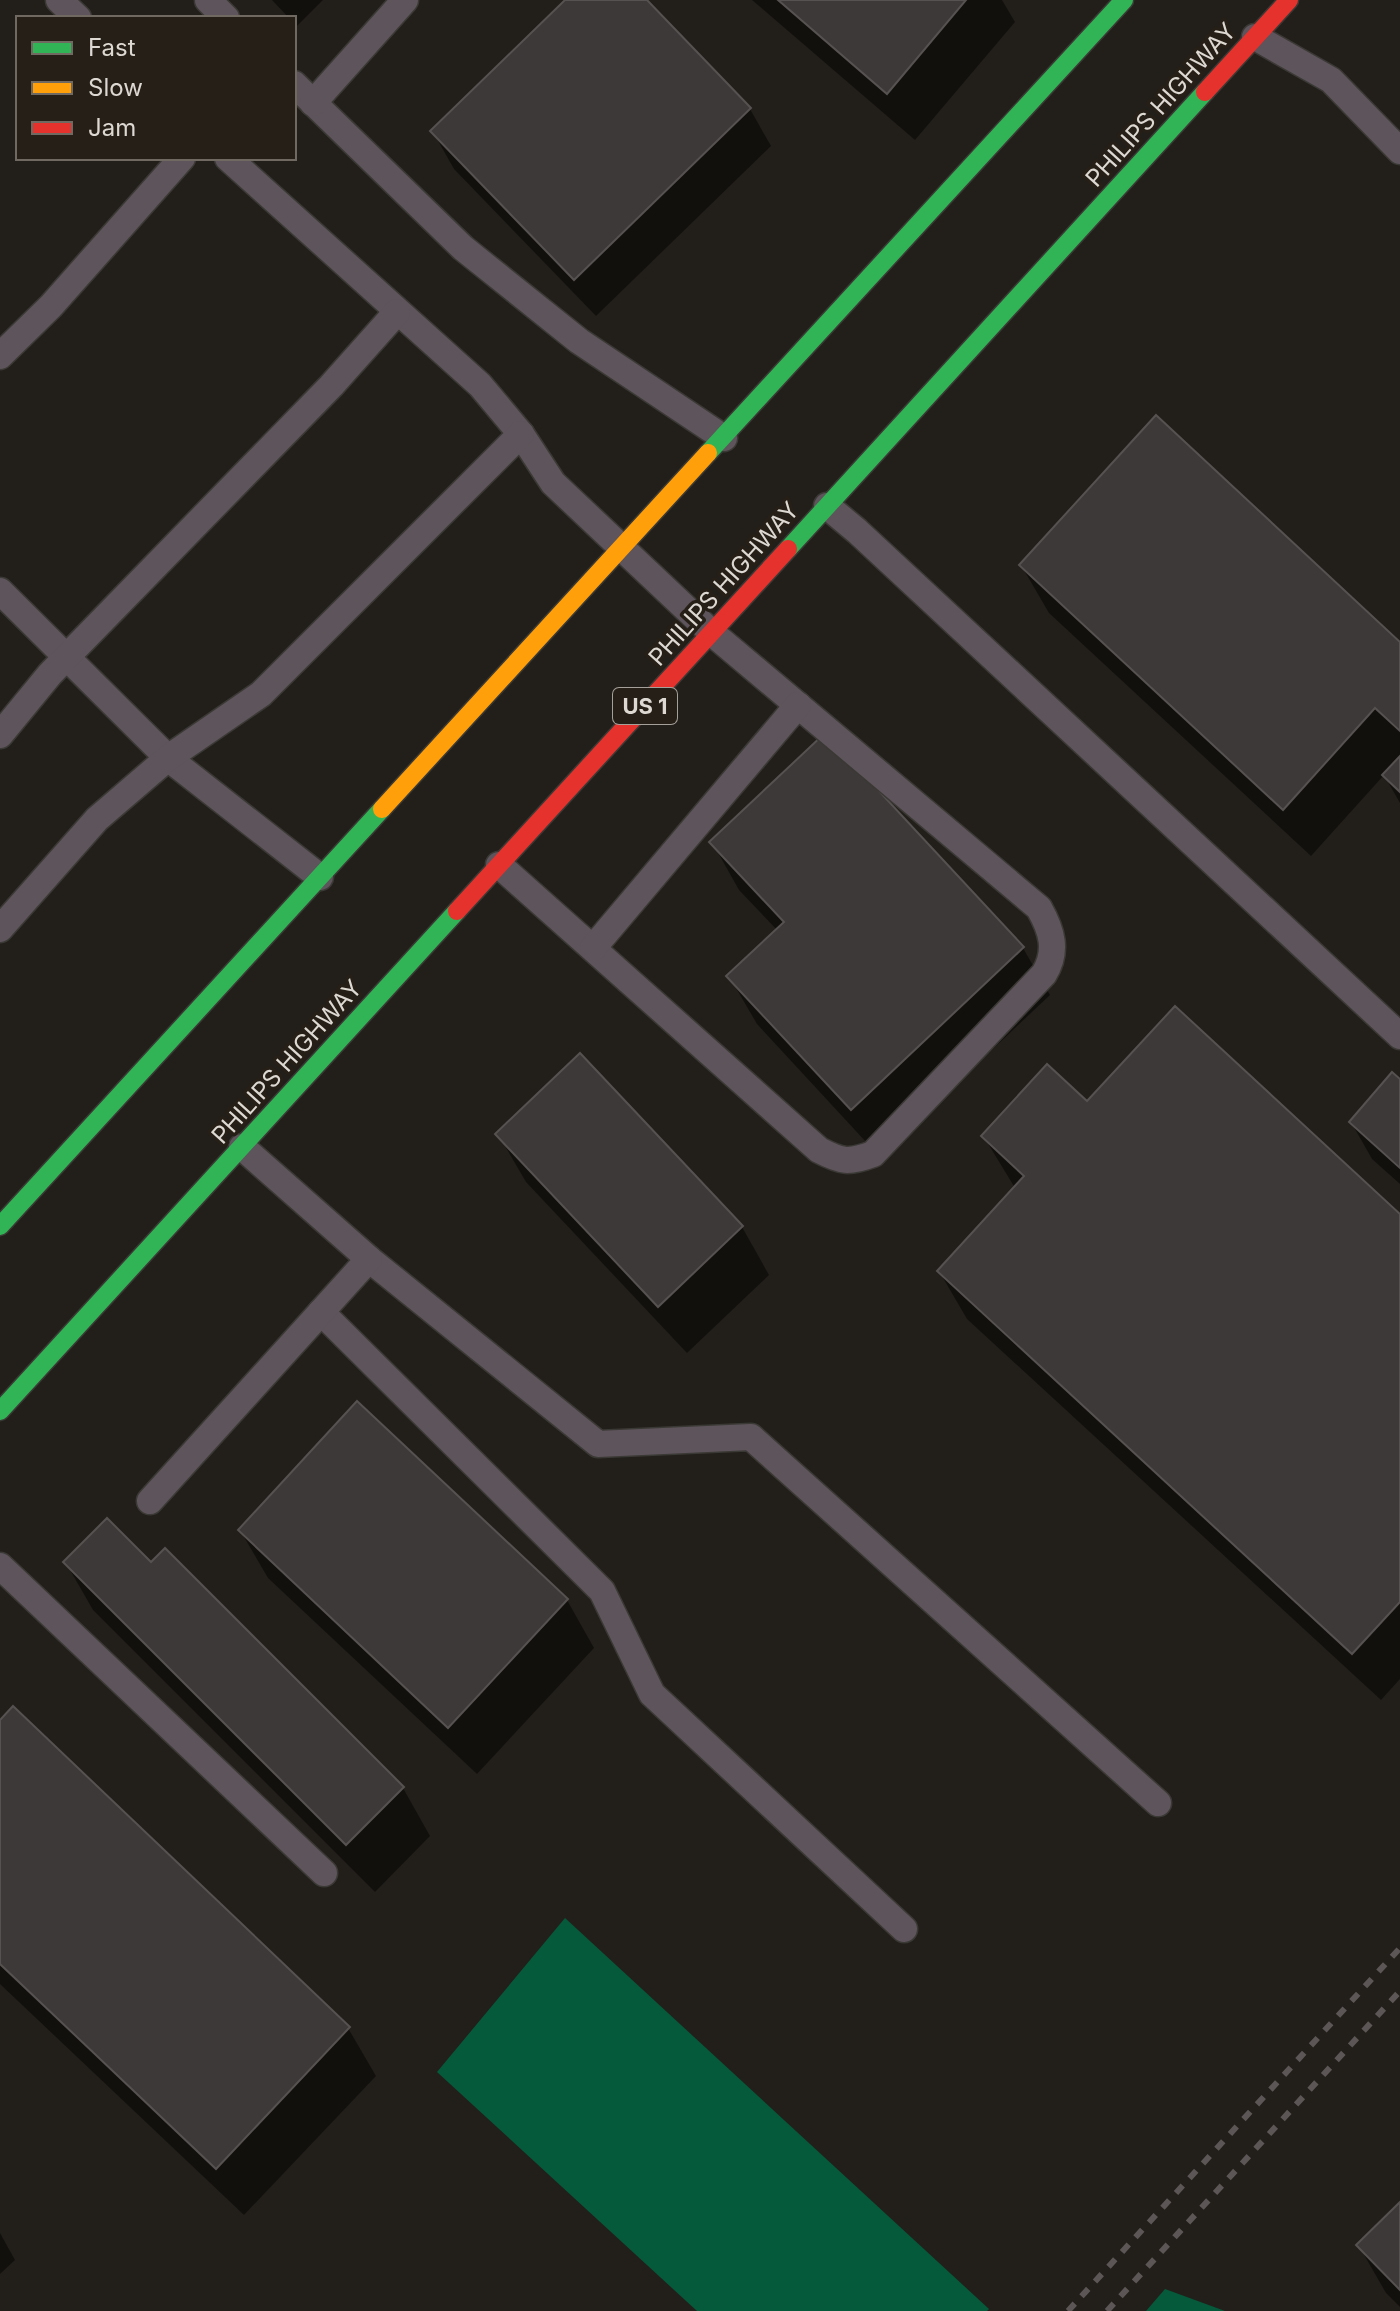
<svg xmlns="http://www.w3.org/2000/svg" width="1400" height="2311" font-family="Inter,sans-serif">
	<rect width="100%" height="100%" fill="#221f1a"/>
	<g fill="#055a3c">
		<polygon points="565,1918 989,2309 987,2311 697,2311 437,2072"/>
		<polygon points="1165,2289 1225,2311 1146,2311"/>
	</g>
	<g fill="#0007">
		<polygon points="272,0 323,0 297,26 294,18 289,18"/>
		<polygon points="568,0 644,0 750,109 771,146 596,316 454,169 433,132"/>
		<polygon points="752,0 1002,0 1015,22 915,140"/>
		<polygon points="1021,565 1400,644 1400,803 1384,775 1311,856 1049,613"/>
		<polygon points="712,842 1023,948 1050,995 879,1156 757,1024 729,976 778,931 739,890"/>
		<polygon points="1400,1082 1400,1184 1372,1159 1351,1122"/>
		<polygon points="1088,1104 1400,1216 1400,1679 1381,1700 967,1319 939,1271 1015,1188 984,1137"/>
		<polygon points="498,1134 742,1227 769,1275 687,1353 526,1182"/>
		<polygon points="240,1530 567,1600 594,1648 477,1774 268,1578"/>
		<polygon points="66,1563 151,1565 403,1788 430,1836 375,1892 93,1610"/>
		<polygon points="0,1723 348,2028 376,2076 244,2215 0,1984"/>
		<polygon points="1400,2204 1400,2307 1386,2293 1359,2246"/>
		<polygon points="0,2233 15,2260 0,2274"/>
	</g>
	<g fill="#3d3938" stroke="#565251" stroke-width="2">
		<polygon points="565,0 647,0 751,108 574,280 430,131"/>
		<polygon points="778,0 966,0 887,94"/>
		<polygon points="1156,415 1400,642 1400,731 1375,708 1283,810 1019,565"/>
		<polygon points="825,733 1024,947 851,1110 726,976 784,922 709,842"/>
		<polygon points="1400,756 1400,792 1382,775"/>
		<polygon points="1175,1006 1400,1214 1400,1602 1352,1654 937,1271 1024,1176 981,1136 1047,1064 1087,1101"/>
		<polygon points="580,1053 743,1226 658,1307 495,1134"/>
		<polygon points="1392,1072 1400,1079 1400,1168 1349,1122"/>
		<polygon points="357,1401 568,1599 448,1728 238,1530"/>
		<polygon points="107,1518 151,1562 165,1548 404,1787 346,1845 63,1562"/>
		<polygon points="13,1706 350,2027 216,2169 0,1964 0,1720"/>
		<polygon points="1400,2202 1400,2290 1356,2245"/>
	</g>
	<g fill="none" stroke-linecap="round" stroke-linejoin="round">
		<g stroke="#3b3935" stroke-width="29">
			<g id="lane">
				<polyline points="59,0 78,18"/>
				<polyline points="208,0 226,18"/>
				<polyline points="1255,37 1331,80 1400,151"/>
				<polyline points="294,84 463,248 579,341 724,438"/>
				<polyline points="313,103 405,0"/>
				<path d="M228 158 480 385 521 434 553 483 712 633 1039 908C1052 931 1058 951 1044 974L873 1154C849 1163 842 1162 819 1150L499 865"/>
				<polyline points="0,356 51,306 182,158"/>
				<polyline points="827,506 857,531 1400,1036"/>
				<polyline points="0,591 168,758 320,877"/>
				<polyline points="0,735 50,674 331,386 397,312"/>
				<polyline points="0,929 97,819 168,758 261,694 521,434"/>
				<polyline points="593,948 798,705"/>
				<polyline points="369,1259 598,1444 751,1437 1158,1803"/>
				<polyline points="321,1312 602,1591 652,1694 904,1929"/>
				<polyline points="150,1501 369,1259 242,1147"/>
				<polyline points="0,1566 324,1873"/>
			</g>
		</g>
		<g stroke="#3b3935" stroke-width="21">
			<g id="fast">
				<polyline points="708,453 1124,0"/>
				<polyline points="788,549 1205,92"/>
				<polyline points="0,1226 382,809"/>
				<polyline points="0,1411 457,911"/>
			</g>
		</g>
		<g stroke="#3b3935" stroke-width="21">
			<polyline id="slow" points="382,809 708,453"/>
		</g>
		<g stroke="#3b3935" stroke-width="21">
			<g id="jam">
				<polyline points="1205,92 1289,0"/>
				<polyline points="457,911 788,549"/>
			</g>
		</g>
		<use href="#lane" stroke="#5e545b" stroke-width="26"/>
		<use href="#fast" stroke="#30b455" stroke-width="18"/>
		<use href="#slow" stroke="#ff9f0a" stroke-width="18"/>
		<use href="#jam" stroke="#e5322d" stroke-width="18"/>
		<g stroke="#5c5656" stroke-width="6" stroke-dasharray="10 10" stroke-linecap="butt">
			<polyline points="1068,2311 1400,1948"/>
			<polyline points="1107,2311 1400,1991"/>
		</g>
	</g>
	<g text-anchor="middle" stroke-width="7" stroke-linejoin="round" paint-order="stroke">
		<rect fill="#261f17" stroke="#a6a09a" stroke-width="2" x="613" y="688" width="64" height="36" rx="6"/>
		<g font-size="22" font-weight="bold" fill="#ddd8d2">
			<text x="645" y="714">US 1</text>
		</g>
		<g font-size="24" fill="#ddd8d2" stroke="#261f17">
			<text transform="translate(1161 105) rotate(-48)" y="8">PHILIPS HIGHWAY</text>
			<text transform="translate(724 584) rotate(-48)" y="8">PHILIPS HIGHWAY</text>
			<text transform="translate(287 1062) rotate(-48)" y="8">PHILIPS HIGHWAY</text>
		</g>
	</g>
	<rect x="16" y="16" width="280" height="144" fill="#261f17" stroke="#6f6962" stroke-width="2"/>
	<rect x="32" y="42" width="40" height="12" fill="#30b455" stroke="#6f6962" stroke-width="2"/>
	<text x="88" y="56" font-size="24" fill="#ddd8d2">Fast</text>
	<rect x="32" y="82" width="40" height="12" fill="#ff9f0a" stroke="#6f6962" stroke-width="2"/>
	<text x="88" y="96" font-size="24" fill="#ddd8d2">Slow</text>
	<rect x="32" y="122" width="40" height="12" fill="#e5322d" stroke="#6f6962" stroke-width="2"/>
	<text x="88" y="136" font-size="24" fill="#ddd8d2">Jam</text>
</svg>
